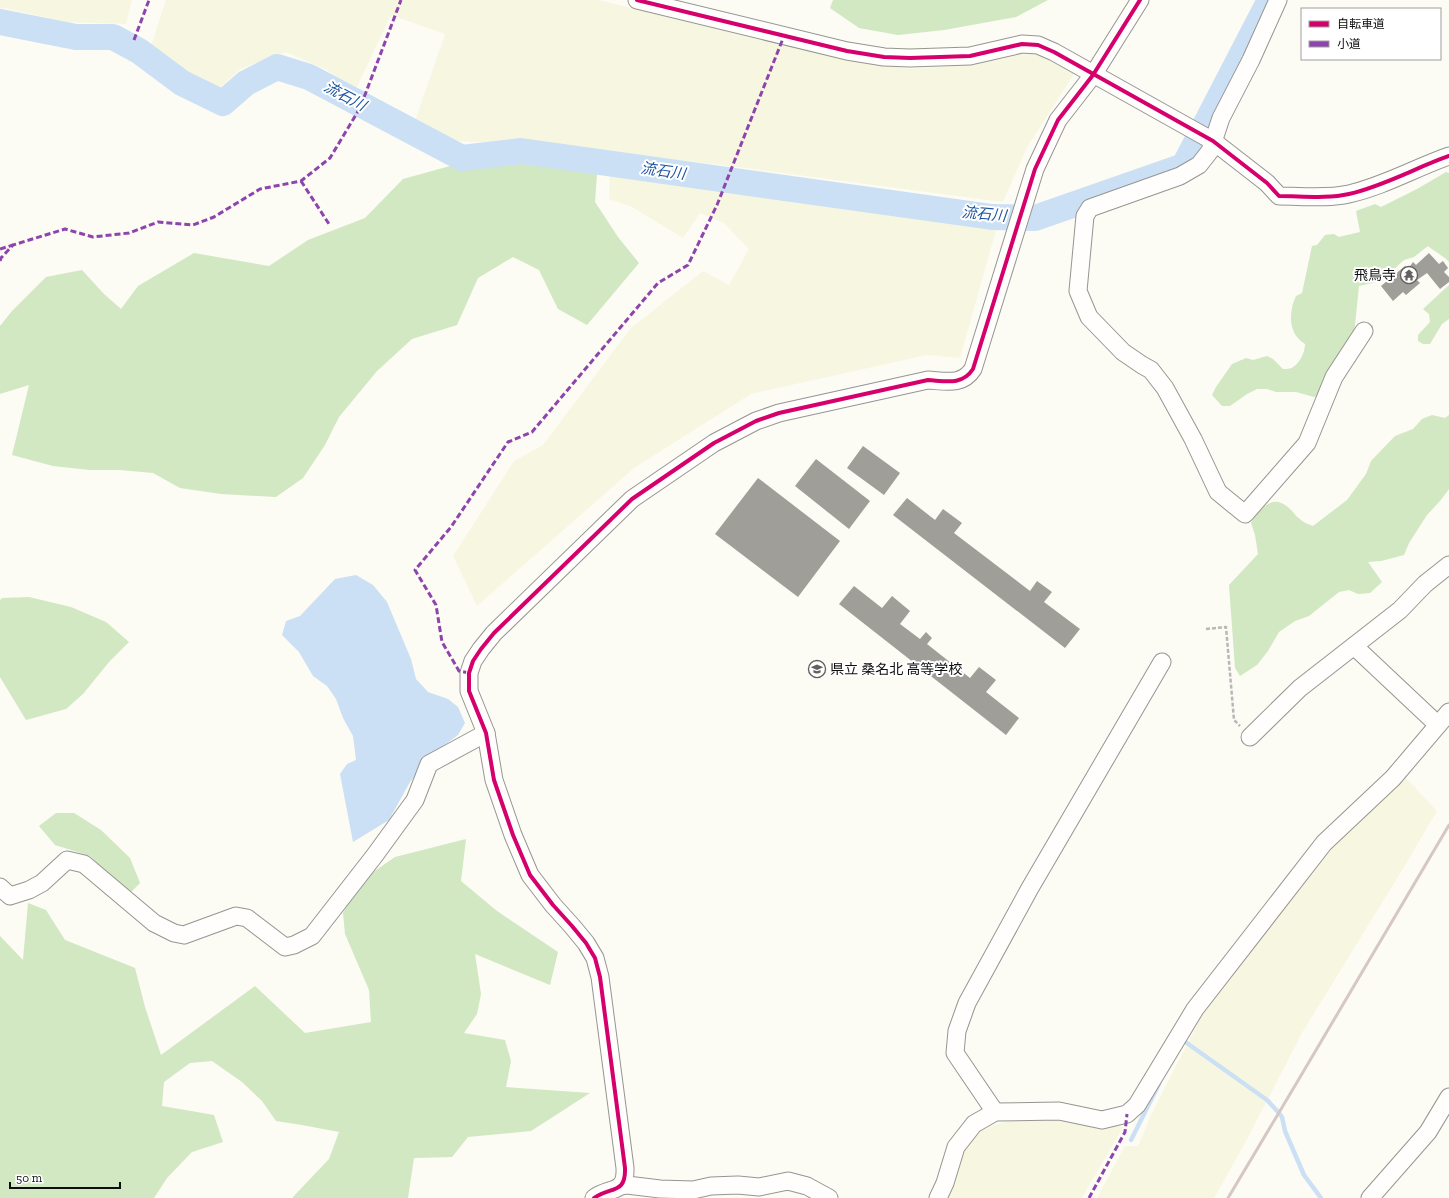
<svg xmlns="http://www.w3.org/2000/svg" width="1449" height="1198" font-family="'Zilla Slab','Noto Sans JP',serif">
	<rect width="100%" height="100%" fill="#fcfbf4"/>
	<g fill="#f7f7e1">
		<polygon points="0,0 132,0 126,24 66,22 5,8 0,9"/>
		<polygon points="166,0 598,0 735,32 909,69 972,65 1001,57 1037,53 1076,71 1027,147 1003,202 715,164 516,144 458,141 415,121 445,34 391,15 355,91 327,70 286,52 242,68 210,96 149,52"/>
		<polygon points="610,170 704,181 998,223 960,358 927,355 751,394 634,468 477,606 453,556 514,461 543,445 630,329 703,271 729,285 749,249 724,223 700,213 683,238 632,207 609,199"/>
		<polygon points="1403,775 1437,811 1404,867 1302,1033 1244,1145 1214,1198 1097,1198 1125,1146 1138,1146 1152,1113 1210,1000 1336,835"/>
		<polygon points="1055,1114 1123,1127 1082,1198 941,1198 959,1151 973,1132 1009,1121"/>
	</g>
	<g fill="#d1e8c2">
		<polygon points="833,0 1048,0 1016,17 944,30 898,35 859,28 830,8"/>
		<polygon points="523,156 579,165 597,174 595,202 618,237 639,263 587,325 558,309 539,270 513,257 478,278 457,325 412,339 377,371 339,417 325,445 303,478 276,497 221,494 180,488 153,473 120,470 90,470 53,466 12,455 29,385 0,394 0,326 12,311 46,277 82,270 104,294 121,309 138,286 194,253 269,266 308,240 365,218 403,179 461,163"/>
		<path d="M1446 172 1449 173V262C1444 256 1435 252 1428 246L1414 257 1404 260 1381 281 1359 286 1354 334 1333 366 1325 374V391L1320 396 1314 397 1296 392H1276L1267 389H1257L1247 394 1230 406H1222L1212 395 1216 387 1232 364 1246 358 1253 360 1267 356 1273 359 1283 369C1286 369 1291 369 1293 367 1300 363 1305 352 1305 344 1303 342 1300 341 1298 338 1288 327 1290 308 1296 296L1302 293 1312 246 1317 245 1325 235 1334 234 1339 237 1360 232 1356 211 1375 204 1381 207 1417 189Z"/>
		<polygon points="1449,285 1449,319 1442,324 1430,344 1423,344 1418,341 1418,335 1430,322 1429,314 1423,309"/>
		<path d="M1432 415 1445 418 1449 415V489L1440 501 1427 515 1409 543 1404 555 1381 561 1368 562 1382 582 1370 593 1358 594 1349 590 1339 592 1309 616 1295 621 1279 632 1268 651 1257 665 1240 676 1235 668 1229 585 1258 554 1255 535 1251 523C1260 508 1273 492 1290 509 1294 512 1295 516 1299 518 1302 522 1308 524 1313 526L1347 500 1366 474 1371 461 1395 436 1413 429 1422 419Z"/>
		<polygon points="29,597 71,607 106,622 129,642 109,662 83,694 66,709 26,720 0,677 0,600 2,598"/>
		<polygon points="56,813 74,813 101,830 130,858 140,883 131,892 114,880 90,856 55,845 39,826"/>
		<polygon points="466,839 461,881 497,911 558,952 550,985 475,954 481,994 477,1014 464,1033 505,1040 511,1061 506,1087 590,1093 531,1131 468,1137 452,1157 414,1158 408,1198 292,1198 329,1159 339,1132 302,1125 276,1121 262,1101 242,1082 212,1061 190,1063 164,1082 162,1106 214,1115 223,1142 192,1152 167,1178 154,1198 0,1198 0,936 23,960 28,903 46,910 65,940 135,968 145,1007 161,1055 255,986 305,1033 371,1022 369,990 345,934 343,913 359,882 395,857"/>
	</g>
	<polygon fill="#cbe0f5" points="356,575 373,585 387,602 411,659 416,679 428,692 448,699 458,707 465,723 458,735 439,749 423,766 410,782 389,820 353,842 340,774 347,764 356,760 353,736 343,718 336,699 327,686 313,676 299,652 282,635 286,621 300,616 335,579"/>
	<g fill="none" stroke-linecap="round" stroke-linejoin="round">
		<g stroke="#cbe0f5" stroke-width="4.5">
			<polyline points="1181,1045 1184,1041 1267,1100 1279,1113 1282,1117 1285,1131 1304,1175 1321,1198"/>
			<polyline points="1131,1140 1159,1084"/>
		</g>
		<polyline stroke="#cbe0f5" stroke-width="26" points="0,22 76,37 113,37 139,51 182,83 223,103 246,83 277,67 309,77 462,158 521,151 992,217 1035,218 1184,166 1270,0"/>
	</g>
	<g fill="#9f9e99">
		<polygon points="1429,253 1439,264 1443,261 1448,268 1444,272 1449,277 1449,282 1440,289 1427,273 1417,280 1420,283 1406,295 1403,292 1393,301 1381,286 1405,266 1408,269 1413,262 1416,265"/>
		<polygon points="863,446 900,473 884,495 847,468"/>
		<polygon points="816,459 870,501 849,529 795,486"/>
		<polygon points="758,478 840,541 798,597 715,534"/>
		<polygon points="907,498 935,520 943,509 962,523 954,533 1030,591 1037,581 1052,592 1044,602 1080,629 1065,648 893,515"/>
		<polygon points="854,586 882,608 892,596 910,611 900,624 920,639 926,632 932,638 927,644 970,678 979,667 996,680 986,692 1019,718 1006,735 839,604"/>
	</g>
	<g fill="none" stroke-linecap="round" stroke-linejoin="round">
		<g stroke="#959592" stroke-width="19">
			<g id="minor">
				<path d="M637 0 847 51 884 57 910 58 970 56 1022 44 1038 45 1054 52 1213 141 1267 183 1279 196C1302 196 1327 199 1349 194 1384 186 1415 168 1449 156"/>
				<polyline points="1278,0 1251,60 1221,118 1210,151 1199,165 1180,176 1090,208 1085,216 1078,291 1089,317 1123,352 1142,365 1151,370 1165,388 1193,439 1218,492 1245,514 1307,443 1334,377 1364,331"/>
				<polyline points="1354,646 1438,725"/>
				<polyline points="1250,737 1300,688 1400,610 1425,584 1449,565"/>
				<polyline points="0,887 10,896 29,890 42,883 67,860 84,864 154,923 174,933 184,935 236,916 247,918 285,947 294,945 312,936 375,855 415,800 429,764 486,733"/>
				<polyline points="995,1112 955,1053 957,1031 967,1003 1030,888 1162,662"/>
				<polyline points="620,1186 627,1185 660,1189 693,1190 711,1186 738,1185 759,1187 788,1181 807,1186 829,1198"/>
				<path d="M594 1198C610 1186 626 1195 625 1168L600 977 595 958 586 943 572 926 553 905 530 875 513 835 494 780 486 733 469 691V673L473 661 481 649 494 633 632 499 714 443 756 421 779 413 928 380C945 381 962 386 973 369L1035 169 1058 120 1093 75 1140 0"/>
				<polyline points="938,1198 945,1183 956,1147 974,1124 995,1112 1059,1111 1102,1120 1127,1114 1137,1105 1195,1009 1324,843 1393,778 1449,712"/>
				<polyline points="1370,1198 1428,1132 1449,1097"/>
			</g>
		</g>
		<polyline stroke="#b8b8b7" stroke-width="2.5" stroke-dasharray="4 2" stroke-linecap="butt" points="1206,629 1226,627 1234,720 1240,726"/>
		<use href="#minor" stroke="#fffefd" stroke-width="17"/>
		<polyline stroke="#d7c7c4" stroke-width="3" points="1228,1198 1296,1084 1449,825"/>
		<g stroke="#8e44ad" stroke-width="3" stroke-dasharray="6 3" stroke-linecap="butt">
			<polyline points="134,40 149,0"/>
			<polyline points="301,181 329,224"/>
			<polyline points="0,249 13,245"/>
			<polyline points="0,261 1,258 13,245 65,229 93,237 129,233 158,222 193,225 214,217 260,189 301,181 330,158 360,108 401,0"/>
			<polyline points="469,673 459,671 442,642 436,605 415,570 451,527 508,442 532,432 658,283 688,265 717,205 784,36"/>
			<polyline points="1089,1198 1125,1132 1127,1114"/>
		</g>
		<g stroke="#fff" stroke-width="6">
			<g id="cycleway">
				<path d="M637 0 847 51 884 57 910 58 970 56 1022 44 1038 45 1054 52 1213 141 1267 183 1279 196C1302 196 1327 199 1349 194 1384 186 1415 168 1449 156"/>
				<path d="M594 1198C610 1186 626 1195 625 1168L600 977 595 958 586 943 572 926 553 905 530 875 513 835 494 780 486 733 469 691V673L473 661 481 649 494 633 632 499 714 443 756 421 779 413 928 380C945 381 962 386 973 369L1035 169 1058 120 1093 75 1140 0"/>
			</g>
		</g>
		<use href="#cycleway" stroke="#d6006c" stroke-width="4"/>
	</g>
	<defs>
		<g id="temple-ring" transform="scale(0.9)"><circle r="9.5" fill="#fff" stroke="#61615e" stroke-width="1.5"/><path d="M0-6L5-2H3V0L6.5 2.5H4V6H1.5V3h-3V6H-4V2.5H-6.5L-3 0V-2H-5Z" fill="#61615e"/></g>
		<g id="school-ring" transform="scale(0.9)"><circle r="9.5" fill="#fff" stroke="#61615e" stroke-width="1.5"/><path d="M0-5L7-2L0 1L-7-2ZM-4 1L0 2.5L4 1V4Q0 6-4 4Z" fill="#61615e"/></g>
	</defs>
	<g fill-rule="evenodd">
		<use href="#temple-ring" x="1409" y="275"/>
		<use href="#school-ring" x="817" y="669"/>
	</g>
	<g text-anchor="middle" stroke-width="4" stroke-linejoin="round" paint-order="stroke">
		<g font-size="14" fill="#0e0e0e" stroke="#fff" text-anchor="end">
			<text x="1396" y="280">飛鳥寺</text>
			<text x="830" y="674" text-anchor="start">県立 桑名北 高等学校</text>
		</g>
		<g font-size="15" font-style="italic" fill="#1a539e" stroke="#fff">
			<text transform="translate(345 96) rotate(28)" y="5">流石川</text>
			<text transform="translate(663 171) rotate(8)" y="5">流石川</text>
			<text transform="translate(984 214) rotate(5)" y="5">流石川</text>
		</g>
	</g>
	<rect x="1301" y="8" width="140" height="52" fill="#ffffff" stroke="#9f9f9f"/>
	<rect x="1309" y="21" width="20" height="6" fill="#d6006c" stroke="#9f9f9f"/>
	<text x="1337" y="28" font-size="12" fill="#0e0e0e">自転車道</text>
	<rect x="1309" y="41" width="20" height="6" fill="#8e44ad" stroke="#9f9f9f"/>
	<text x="1337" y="48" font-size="12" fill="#0e0e0e">小道</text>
	<path d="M10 1182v6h110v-6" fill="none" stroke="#0e0e0e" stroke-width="2"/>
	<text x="16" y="1182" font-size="12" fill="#0e0e0e" stroke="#ffffff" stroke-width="3" paint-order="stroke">50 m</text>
</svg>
